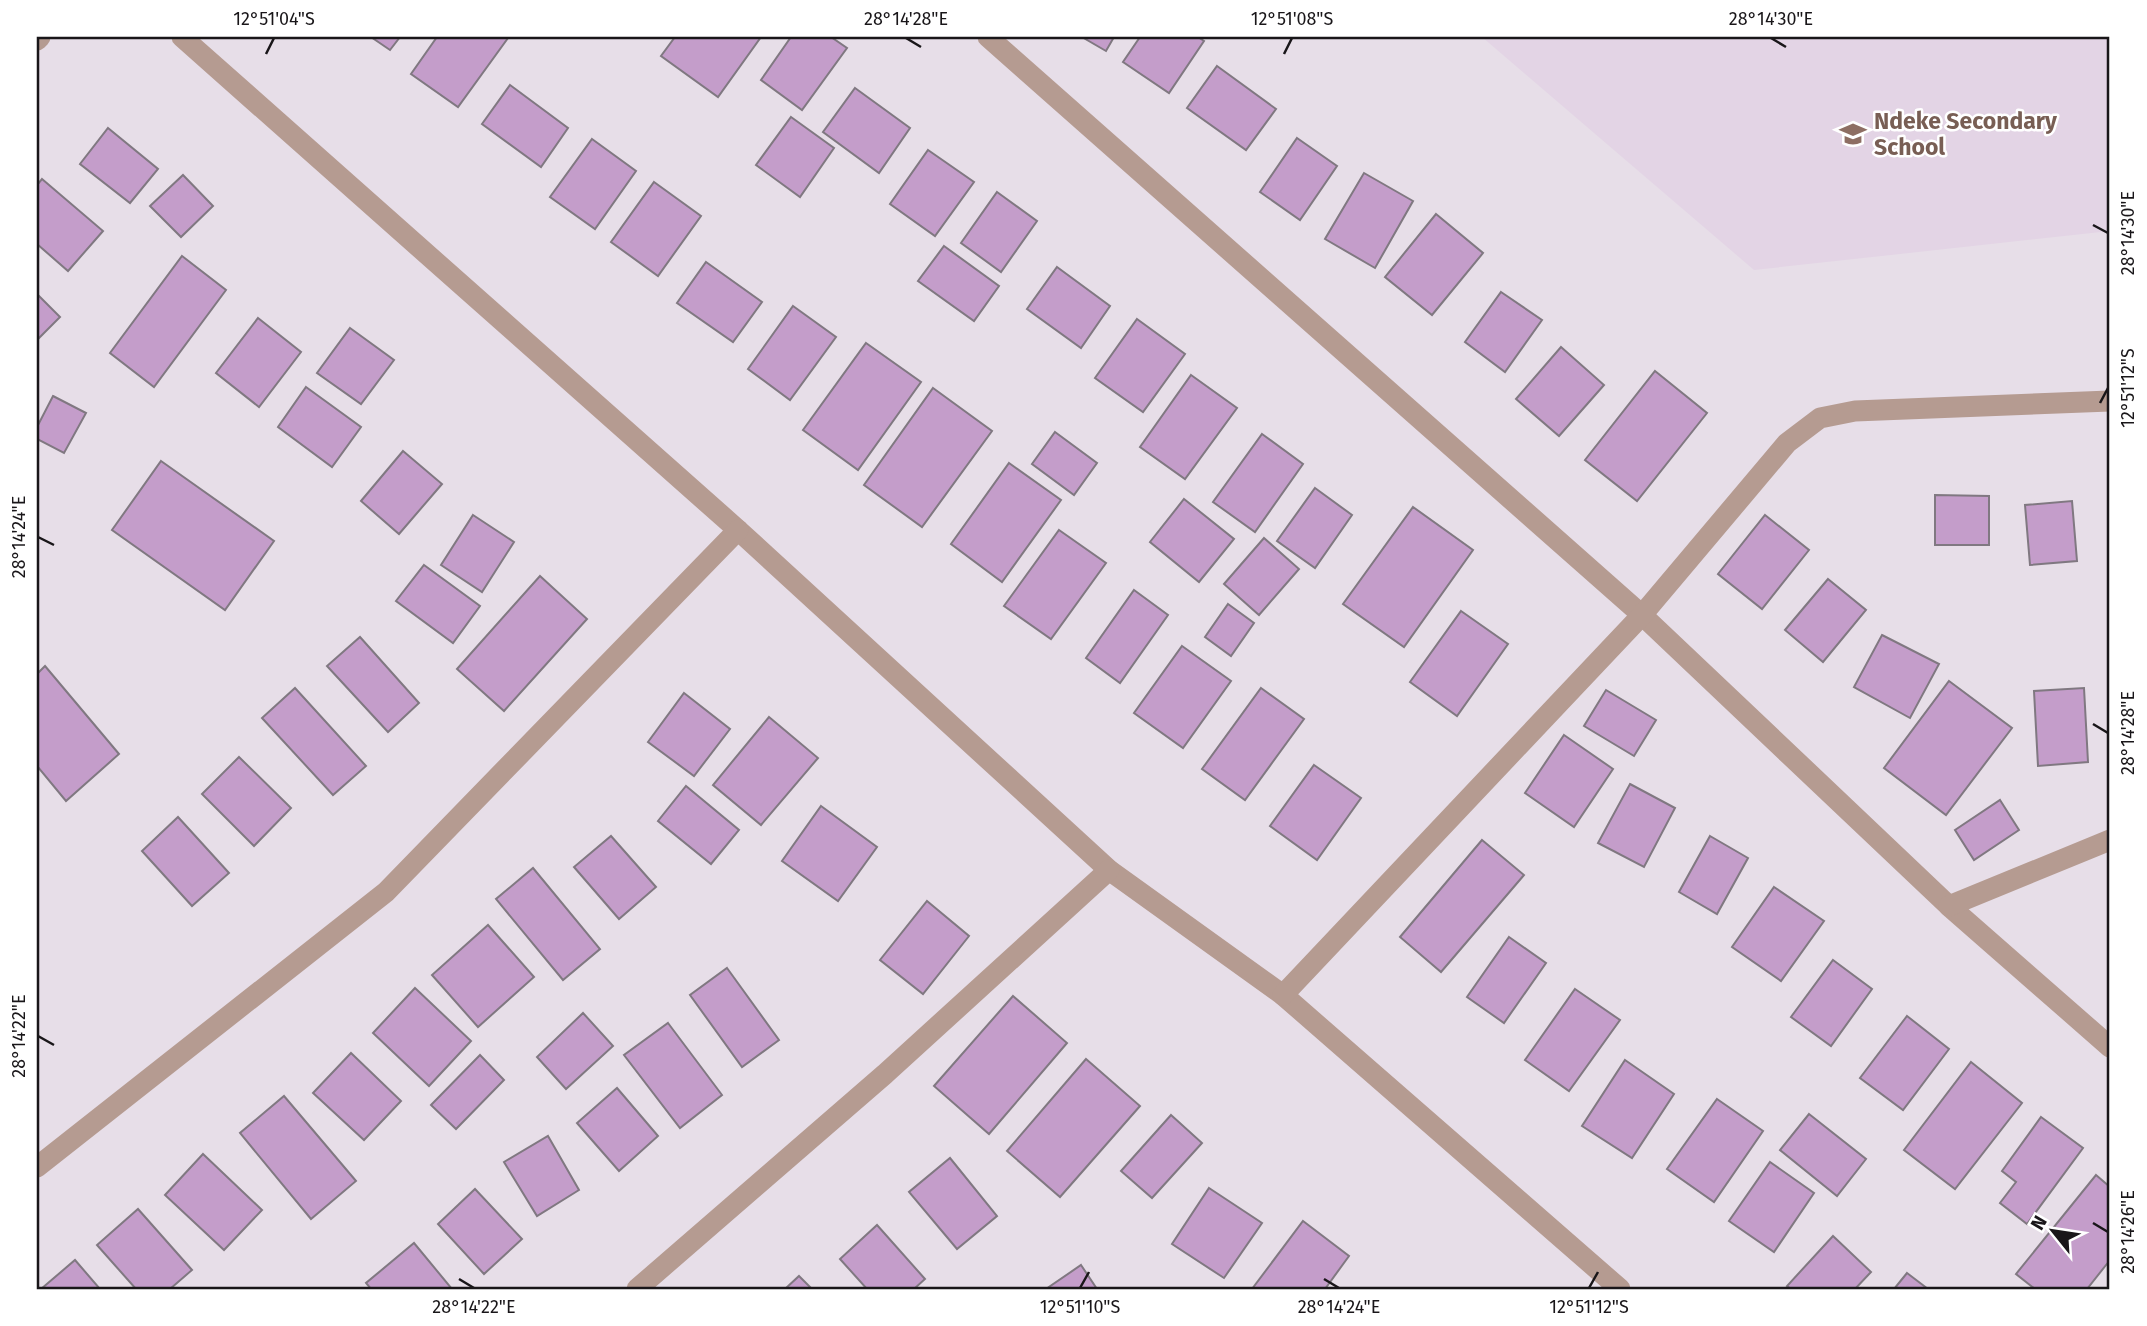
<svg xmlns="http://www.w3.org/2000/svg" width="2147" height="1326" font-family="'Fira Sans',sans-serif">
	<rect width="100%" height="100%" fill="#e7dee8"/>
	<polygon fill="#e3d4e5" points="1482,37 2110,37 2110,231 1754,270"/>
	<g fill="#c49dca" stroke="#807881" stroke-width="2">
		<polygon points="371,37 400,37 390,50"/>
		<polygon points="437,37 508,38 458,107 411,74"/>
		<polygon points="675,37 761,37 718,97 661,56"/>
		<polygon points="791,37 831,37 847,48 802,110 761,80"/>
		<polygon points="1082,37 1114,37 1106,51"/>
		<polygon points="1140,37 1198,37 1204,41 1169,93 1123,62"/>
		<polygon points="1217,66 1276,109 1246,150 1187,108"/>
		<polygon points="510,85 568,128 541,167 482,124"/>
		<polygon points="855,88 910,128 879,173 823,132"/>
		<polygon points="791,117 834,148 800,197 756,165"/>
		<polygon points="108,128 158,169 130,203 80,164"/>
		<polygon points="1297,138 1337,166 1300,220 1260,192"/>
		<polygon points="592,139 636,171 595,229 550,197"/>
		<polygon points="928,150 974,182 935,236 890,204"/>
		<polygon points="1364,173 1413,201 1375,268 1325,239"/>
		<polygon points="183,175 213,206 181,237 150,206"/>
		<polygon points="42,179 103,231 68,271 37,244 37,185"/>
		<polygon points="654,182 701,216 658,276 611,242"/>
		<polygon points="997,192 1037,221 1001,272 961,243"/>
		<polygon points="1436,214 1483,253 1432,315 1385,277"/>
		<polygon points="944,246 999,286 974,321 918,281"/>
		<polygon points="182,256 226,290 154,387 110,353"/>
		<polygon points="706,262 762,302 733,342 677,303"/>
		<polygon points="1057,267 1110,306 1081,348 1027,309"/>
		<polygon points="1501,292 1542,320 1505,372 1465,342"/>
		<polygon points="37,294 60,317 37,340"/>
		<polygon points="793,306 836,337 790,400 748,369"/>
		<polygon points="258,318 301,352 259,407 216,373"/>
		<polygon points="1137,319 1185,354 1143,412 1095,378"/>
		<polygon points="350,328 394,360 361,404 317,373"/>
		<polygon points="866,343 921,382 858,470 803,430"/>
		<polygon points="1561,347 1604,385 1559,436 1516,399"/>
		<polygon points="1655,371 1707,413 1637,501 1585,460"/>
		<polygon points="1191,375 1237,408 1185,479 1140,447"/>
		<polygon points="306,387 361,427 332,467 278,427"/>
		<polygon points="933,388 992,431 922,527 864,485"/>
		<polygon points="53,396 86,413 64,453 37,439 37,427"/>
		<polygon points="1055,432 1097,463 1074,495 1032,464"/>
		<polygon points="1262,434 1303,464 1255,532 1213,502"/>
		<polygon points="403,451 442,484 399,534 361,501"/>
		<polygon points="161,461 274,541 225,610 112,530"/>
		<polygon points="1009,463 1061,500 1002,582 951,544"/>
		<polygon points="1315,488 1352,515 1315,568 1277,541"/>
		<polygon points="1935,495 1989,496 1989,545 1935,545"/>
		<polygon points="1184,499 1234,539 1199,582 1150,542"/>
		<polygon points="2072,501 2077,561 2030,565 2025,505"/>
		<polygon points="1413,507 1473,550 1404,647 1343,604"/>
		<polygon points="473,515 514,542 482,592 441,565"/>
		<polygon points="1765,515 1809,550 1762,609 1718,574"/>
		<polygon points="1059,530 1106,563 1051,639 1004,606"/>
		<polygon points="1264,538 1299,569 1259,615 1224,584"/>
		<polygon points="424,565 480,606 453,643 396,601"/>
		<polygon points="540,576 587,619 504,711 457,669"/>
		<polygon points="1828,579 1866,610 1823,662 1785,630"/>
		<polygon points="1134,590 1168,615 1120,683 1086,658"/>
		<polygon points="1228,604 1254,623 1231,656 1205,637"/>
		<polygon points="1461,611 1508,644 1457,716 1410,682"/>
		<polygon points="1882,635 1939,664 1910,718 1854,687"/>
		<polygon points="360,637 419,703 388,732 327,666"/>
		<polygon points="1182,646 1231,681 1183,748 1134,713"/>
		<polygon points="45,666 119,754 66,801 37,766 37,674"/>
		<polygon points="1949,681 2012,728 1946,815 1884,768"/>
		<polygon points="295,688 366,766 333,795 262,718"/>
		<polygon points="1261,688 1304,719 1245,800 1202,769"/>
		<polygon points="2084,688 2088,762 2038,766 2034,691"/>
		<polygon points="1606,690 1656,720 1634,756 1584,726"/>
		<polygon points="684,693 730,729 694,776 648,742"/>
		<polygon points="769,717 818,758 761,825 713,785"/>
		<polygon points="1564,735 1613,769 1574,827 1525,793"/>
		<polygon points="239,757 291,808 254,846 202,794"/>
		<polygon points="1314,765 1361,798 1317,860 1270,826"/>
		<polygon points="1630,784 1675,808 1644,867 1598,843"/>
		<polygon points="686,786 739,830 711,864 658,821"/>
		<polygon points="2000,800 2019,830 1974,860 1955,830"/>
		<polygon points="821,806 877,847 838,901 782,861"/>
		<polygon points="178,817 229,873 192,906 142,851"/>
		<polygon points="611,836 656,887 619,919 574,867"/>
		<polygon points="1710,836 1748,858 1717,914 1679,892"/>
		<polygon points="1482,840 1524,875 1441,972 1400,937"/>
		<polygon points="533,868 600,949 563,980 496,899"/>
		<polygon points="1774,887 1824,921 1781,981 1732,947"/>
		<polygon points="927,901 969,936 923,994 880,960"/>
		<polygon points="488,925 534,977 478,1027 432,975"/>
		<polygon points="1509,937 1546,963 1504,1023 1467,997"/>
		<polygon points="1833,960 1872,989 1831,1046 1791,1017"/>
		<polygon points="727,968 779,1040 742,1067 690,995"/>
		<polygon points="415,988 471,1041 429,1086 373,1033"/>
		<polygon points="1575,989 1620,1020 1569,1091 1525,1060"/>
		<polygon points="1013,996 1067,1043 989,1134 934,1086"/>
		<polygon points="583,1013 613,1046 566,1089 537,1057"/>
		<polygon points="1907,1016 1949,1049 1903,1110 1860,1078"/>
		<polygon points="668,1023 722,1095 680,1128 624,1055"/>
		<polygon points="351,1053 401,1101 364,1140 313,1093"/>
		<polygon points="480,1055 504,1080 456,1129 431,1105"/>
		<polygon points="1086,1059 1140,1106 1060,1197 1007,1151"/>
		<polygon points="1625,1060 1674,1094 1632,1158 1582,1126"/>
		<polygon points="1971,1062 2022,1103 1955,1189 1904,1150"/>
		<polygon points="617,1088 658,1136 619,1171 577,1123"/>
		<polygon points="284,1096 356,1181 311,1219 240,1133"/>
		<polygon points="1717,1099 1763,1131 1714,1202 1667,1169"/>
		<polygon points="1809,1114 1866,1159 1837,1196 1780,1150"/>
		<polygon points="1171,1115 1202,1143 1152,1198 1121,1171"/>
		<polygon points="2041,1117 2083,1148 2027,1224 2000,1203 2016,1182 2002,1171"/>
		<polygon points="548,1136 579,1190 537,1216 504,1162"/>
		<polygon points="203,1154 262,1210 224,1250 165,1195"/>
		<polygon points="950,1158 997,1216 957,1249 909,1192"/>
		<polygon points="1770,1162 1814,1193 1774,1252 1729,1221"/>
		<polygon points="2096,1175 2110,1187 2110,1260 2087,1289 2035,1289 2016,1274"/>
		<polygon points="1209,1188 1262,1223 1224,1278 1172,1244"/>
		<polygon points="475,1189 522,1239 484,1274 438,1224"/>
		<polygon points="138,1209 192,1270 170,1289 136,1289 97,1245"/>
		<polygon points="1303,1221 1349,1256 1325,1289 1252,1289"/>
		<polygon points="877,1225 925,1279 914,1289 867,1289 840,1259"/>
		<polygon points="1833,1236 1871,1272 1855,1289 1791,1289 1787,1286"/>
		<polygon points="414,1243 452,1289 371,1289 366,1283"/>
		<polygon points="75,1260 100,1289 41,1289"/>
		<polygon points="1081,1265 1097,1289 1046,1289"/>
		<polygon points="1907,1273 1928,1289 1894,1289"/>
		<polygon points="799,1276 812,1289 785,1289"/>
	</g>
	<g fill="none" stroke-linecap="round" stroke-linejoin="round">
		<g stroke="#b59b91" stroke-width="21">
			<polyline points="182,37 738,530 1109,870 1283,995 1620,1289"/>
			<polyline points="988,37 1642,615 1949,906 2110,1047"/>
			<polyline points="37,40 40,37"/>
			<polyline points="1949,906 2110,840"/>
			<polyline points="1283,995 1642,615 1787,443 1820,418 1855,411 2110,401"/>
			<polyline points="37,1167 386,892 738,530"/>
			<polyline points="637,1289 885,1074 1109,870"/>
		</g>
	</g>
	<path fill="none" stroke="#191619" stroke-width="2.5" d="M906 38 921 47M1771 38 1786 47M266 54 274 38M1284 54 1292 38M2093 225 2108 233M2100 403 2108 388M38 537 54 545M2093 724 2108 733M38 1036 54 1045M2093 1223 2108 1232M459 1279 474 1288M1324 1279 1339 1288M1080 1288 1089 1272M1589 1288 1598 1272"/>
	<defs>
		<g id="school-bare" transform="scale(2.1)"><path d="M0-5L7-2L0 1L-7-2ZM-4 1L0 2.5L4 1V4Q0 6-4 4Z" fill="#8d6e63" stroke="#fff" stroke-width="2.5" paint-order="stroke"/></g>
	</defs>
	<g fill-rule="evenodd">
		<use href="#school-bare" x="1853" y="134"/>
	</g>
	<g text-anchor="middle" stroke-width="5" stroke-linejoin="round" paint-order="stroke">
		<g font-size="23" font-weight="bold" fill="#785e54" stroke="#fff" text-anchor="start">
			<text x="1874" y="129">Ndeke Secondary<tspan x="1874" dy="26">School</tspan></text>
		</g>
	</g>
	<rect width="2147" height="1326" fill="none" stroke="#ffffff" stroke-width="77"/>
	<g transform="translate(2053 1231) rotate(300)" stroke="#ffffff" stroke-width="5" paint-order="stroke">
	<path d="M0-5L12 26L0 18L-12 26Z" fill="#191619"/>
	<text y="-10" font-size="19" font-weight="bold" text-anchor="middle" fill="#191619">N</text>
	</g>
	<rect x="38" y="38" width="2070" height="1250" fill="none" stroke="#191619" stroke-width="2.5"/>
	<g font-size="18" text-anchor="middle" fill="#191619">
		<text x="274" y="25">12°51'04"S</text>
		<text x="906" y="25">28°14'28"E</text>
		<text x="1292" y="25">12°51'08"S</text>
		<text x="1771" y="25">28°14'30"E</text>
		<text transform="translate(2128 233) rotate(-90)" y="6">28°14'30"E</text>
		<text transform="translate(2128 388) rotate(-90)" y="6">12°51'12"S</text>
		<text transform="translate(19 537) rotate(-90)" y="6">28°14'24"E</text>
		<text transform="translate(2128 733) rotate(-90)" y="6">28°14'28"E</text>
		<text transform="translate(19 1036) rotate(-90)" y="6">28°14'22"E</text>
		<text transform="translate(2128 1232) rotate(-90)" y="6">28°14'26"E</text>
		<text x="474" y="1313">28°14'22"E</text>
		<text x="1080" y="1313">12°51'10"S</text>
		<text x="1339" y="1313">28°14'24"E</text>
		<text x="1589" y="1313">12°51'12"S</text>
	</g>
</svg>
